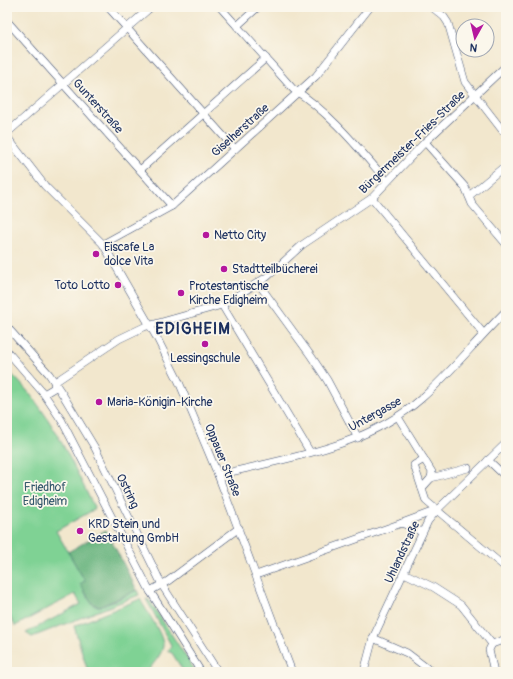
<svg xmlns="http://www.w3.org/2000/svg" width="513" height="679" font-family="Pangolin,sans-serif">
	<rect width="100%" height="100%" fill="#fbf7ec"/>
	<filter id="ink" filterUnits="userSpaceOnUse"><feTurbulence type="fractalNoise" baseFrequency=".025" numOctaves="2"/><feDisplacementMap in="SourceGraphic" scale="8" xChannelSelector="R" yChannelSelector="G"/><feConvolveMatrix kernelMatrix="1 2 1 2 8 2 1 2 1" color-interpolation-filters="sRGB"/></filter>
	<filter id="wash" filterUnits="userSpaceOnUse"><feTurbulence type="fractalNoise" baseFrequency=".012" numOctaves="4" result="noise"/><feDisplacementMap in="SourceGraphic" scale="16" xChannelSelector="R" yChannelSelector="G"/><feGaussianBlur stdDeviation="0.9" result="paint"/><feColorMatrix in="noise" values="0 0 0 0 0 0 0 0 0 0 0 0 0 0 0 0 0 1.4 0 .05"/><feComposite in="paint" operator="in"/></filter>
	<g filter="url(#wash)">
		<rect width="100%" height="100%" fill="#f2e7cd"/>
		<g fill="#7fd294" stroke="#4d8079">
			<path d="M7 370C48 406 71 461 95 509L56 531 85 581 81 584C84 590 89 603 95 606 103 609 128 594 137 590L139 595 32 637 26 633 81 604 75 594 15 626 7 611Z"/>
			<path d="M140 599C145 609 164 635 163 646 162 655 152 665 147 672H88L74 626Z"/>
			<polygon points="146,599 149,600 196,672 184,672 172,653 167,651 170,649 171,645"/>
		</g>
		<polygon fill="#67b47e" stroke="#41726e" points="106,530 137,590 99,607 92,603 80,584 85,581 68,552"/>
	</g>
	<g filter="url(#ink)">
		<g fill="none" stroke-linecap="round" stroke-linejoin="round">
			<g stroke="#3b4b6f" stroke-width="8">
				<g id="minor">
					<polyline points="108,7 235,149"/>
					<path d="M220 7 293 89C330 112 359 149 387 181"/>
					<polyline points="432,7 444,17 448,23 465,82 506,135"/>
					<polyline points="7,21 172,206"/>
					<polyline points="237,26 258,7"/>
					<polyline points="7,133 151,7"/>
					<polyline points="7,137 45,186 103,244 157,338 179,382 218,475 292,672"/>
					<polyline points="425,142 465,187 472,204 506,244"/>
					<polyline points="140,170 266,58"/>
					<polyline points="469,196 506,165"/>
					<polyline points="372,198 483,333"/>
					<polyline points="103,244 172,206 316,76 370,7"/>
					<polyline points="258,283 311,356 327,380 358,438"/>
					<polyline points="222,305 310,452"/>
					<polyline points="7,327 49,374 63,395 95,448 162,585 218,672"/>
					<polyline points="7,351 44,394 62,421 150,591 201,672"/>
					<polyline points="44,394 54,388 55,382 119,339 144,327 222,305 267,277 302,245 372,198 425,142 506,66"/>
					<polyline points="398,417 432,472 431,478 422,488"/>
					<polyline points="424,459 414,465 426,501 506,568"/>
					<polyline points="488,460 506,477"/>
					<path d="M218 475C288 458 367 447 422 398 453 371 477 339 506 311"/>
					<polyline points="431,478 468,468"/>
					<polyline points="402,523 437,510"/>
					<polyline points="404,573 433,587 461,605 492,644 506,639"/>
					<polyline points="256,575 402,523 422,532"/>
					<polyline points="150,591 168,581 239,528"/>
					<polyline points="373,638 407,653 432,672"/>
					<polyline points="492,644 489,650 494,672"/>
					<polyline points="364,672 373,638 428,521 437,510 506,443"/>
				</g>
			</g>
			<use href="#minor" stroke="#fff" stroke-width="7"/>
		</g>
	</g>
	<g fill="#b5179e" stroke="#fbf7ec" stroke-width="1.5">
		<circle cx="206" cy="235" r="4"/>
		<circle cx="96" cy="254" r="4"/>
		<circle cx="224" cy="269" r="4"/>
		<circle cx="118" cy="285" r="4"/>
		<circle cx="181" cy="293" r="4"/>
		<circle cx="205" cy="344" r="4"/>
		<circle cx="99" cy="402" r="4"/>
		<circle cx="80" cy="531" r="4"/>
	</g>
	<g text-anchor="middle" stroke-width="3.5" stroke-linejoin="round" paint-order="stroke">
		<g font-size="12" fill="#1b2f5e" stroke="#fbf7ec">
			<text transform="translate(98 106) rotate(48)" y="4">Gunterstraße</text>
			<text transform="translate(240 130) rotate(-42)" y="4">Giselherstraße</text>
			<text transform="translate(412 142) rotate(-44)" y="4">Bürgermeister-Fries-Straße</text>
			<text transform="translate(375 414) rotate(-29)" y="4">Untergasse</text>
			<text transform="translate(223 460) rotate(68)" y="4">Oppauer Straße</text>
			<text transform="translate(128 491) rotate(64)" y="4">Ostring</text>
			<text transform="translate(402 552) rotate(-65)" y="4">Uhlandstraße</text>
		</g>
		<g font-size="12" fill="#1b2f5e" stroke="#fbf7ec" text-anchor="start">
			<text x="214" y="239">Netto City</text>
			<text x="104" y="251">Eiscafe La<tspan x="104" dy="14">dolce Vita</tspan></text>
			<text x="232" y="273">Stadtteilbücherei</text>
			<text x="110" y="289" text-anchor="end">Toto Lotto</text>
			<text x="189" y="290">Protestantische<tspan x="189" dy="14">Kirche Edigheim</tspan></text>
			<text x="205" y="362" text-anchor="middle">Lessingschule</text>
			<text x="107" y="406">Maria-Königin-Kirche</text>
			<text x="88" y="528">KRD Stein und<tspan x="88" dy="14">Gestaltung GmbH</tspan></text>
		</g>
		<g font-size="12" fill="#34586c" stroke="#fbf7ec">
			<text x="45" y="491">Friedhof<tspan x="45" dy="14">Edigheim</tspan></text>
		</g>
		<g font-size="16" font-weight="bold" letter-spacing="1" fill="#1b2f5e" stroke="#fbf7ec">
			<text x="193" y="334">EDIGHEIM</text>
		</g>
	</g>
	<rect width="513" height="679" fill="none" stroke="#fbf7ec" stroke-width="24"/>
	<g transform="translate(475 38) rotate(188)"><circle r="19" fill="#fbf7ec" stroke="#a1a7b3"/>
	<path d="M0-3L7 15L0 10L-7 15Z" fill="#b5179e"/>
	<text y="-6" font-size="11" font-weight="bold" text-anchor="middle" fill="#1b2f5e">N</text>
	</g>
</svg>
